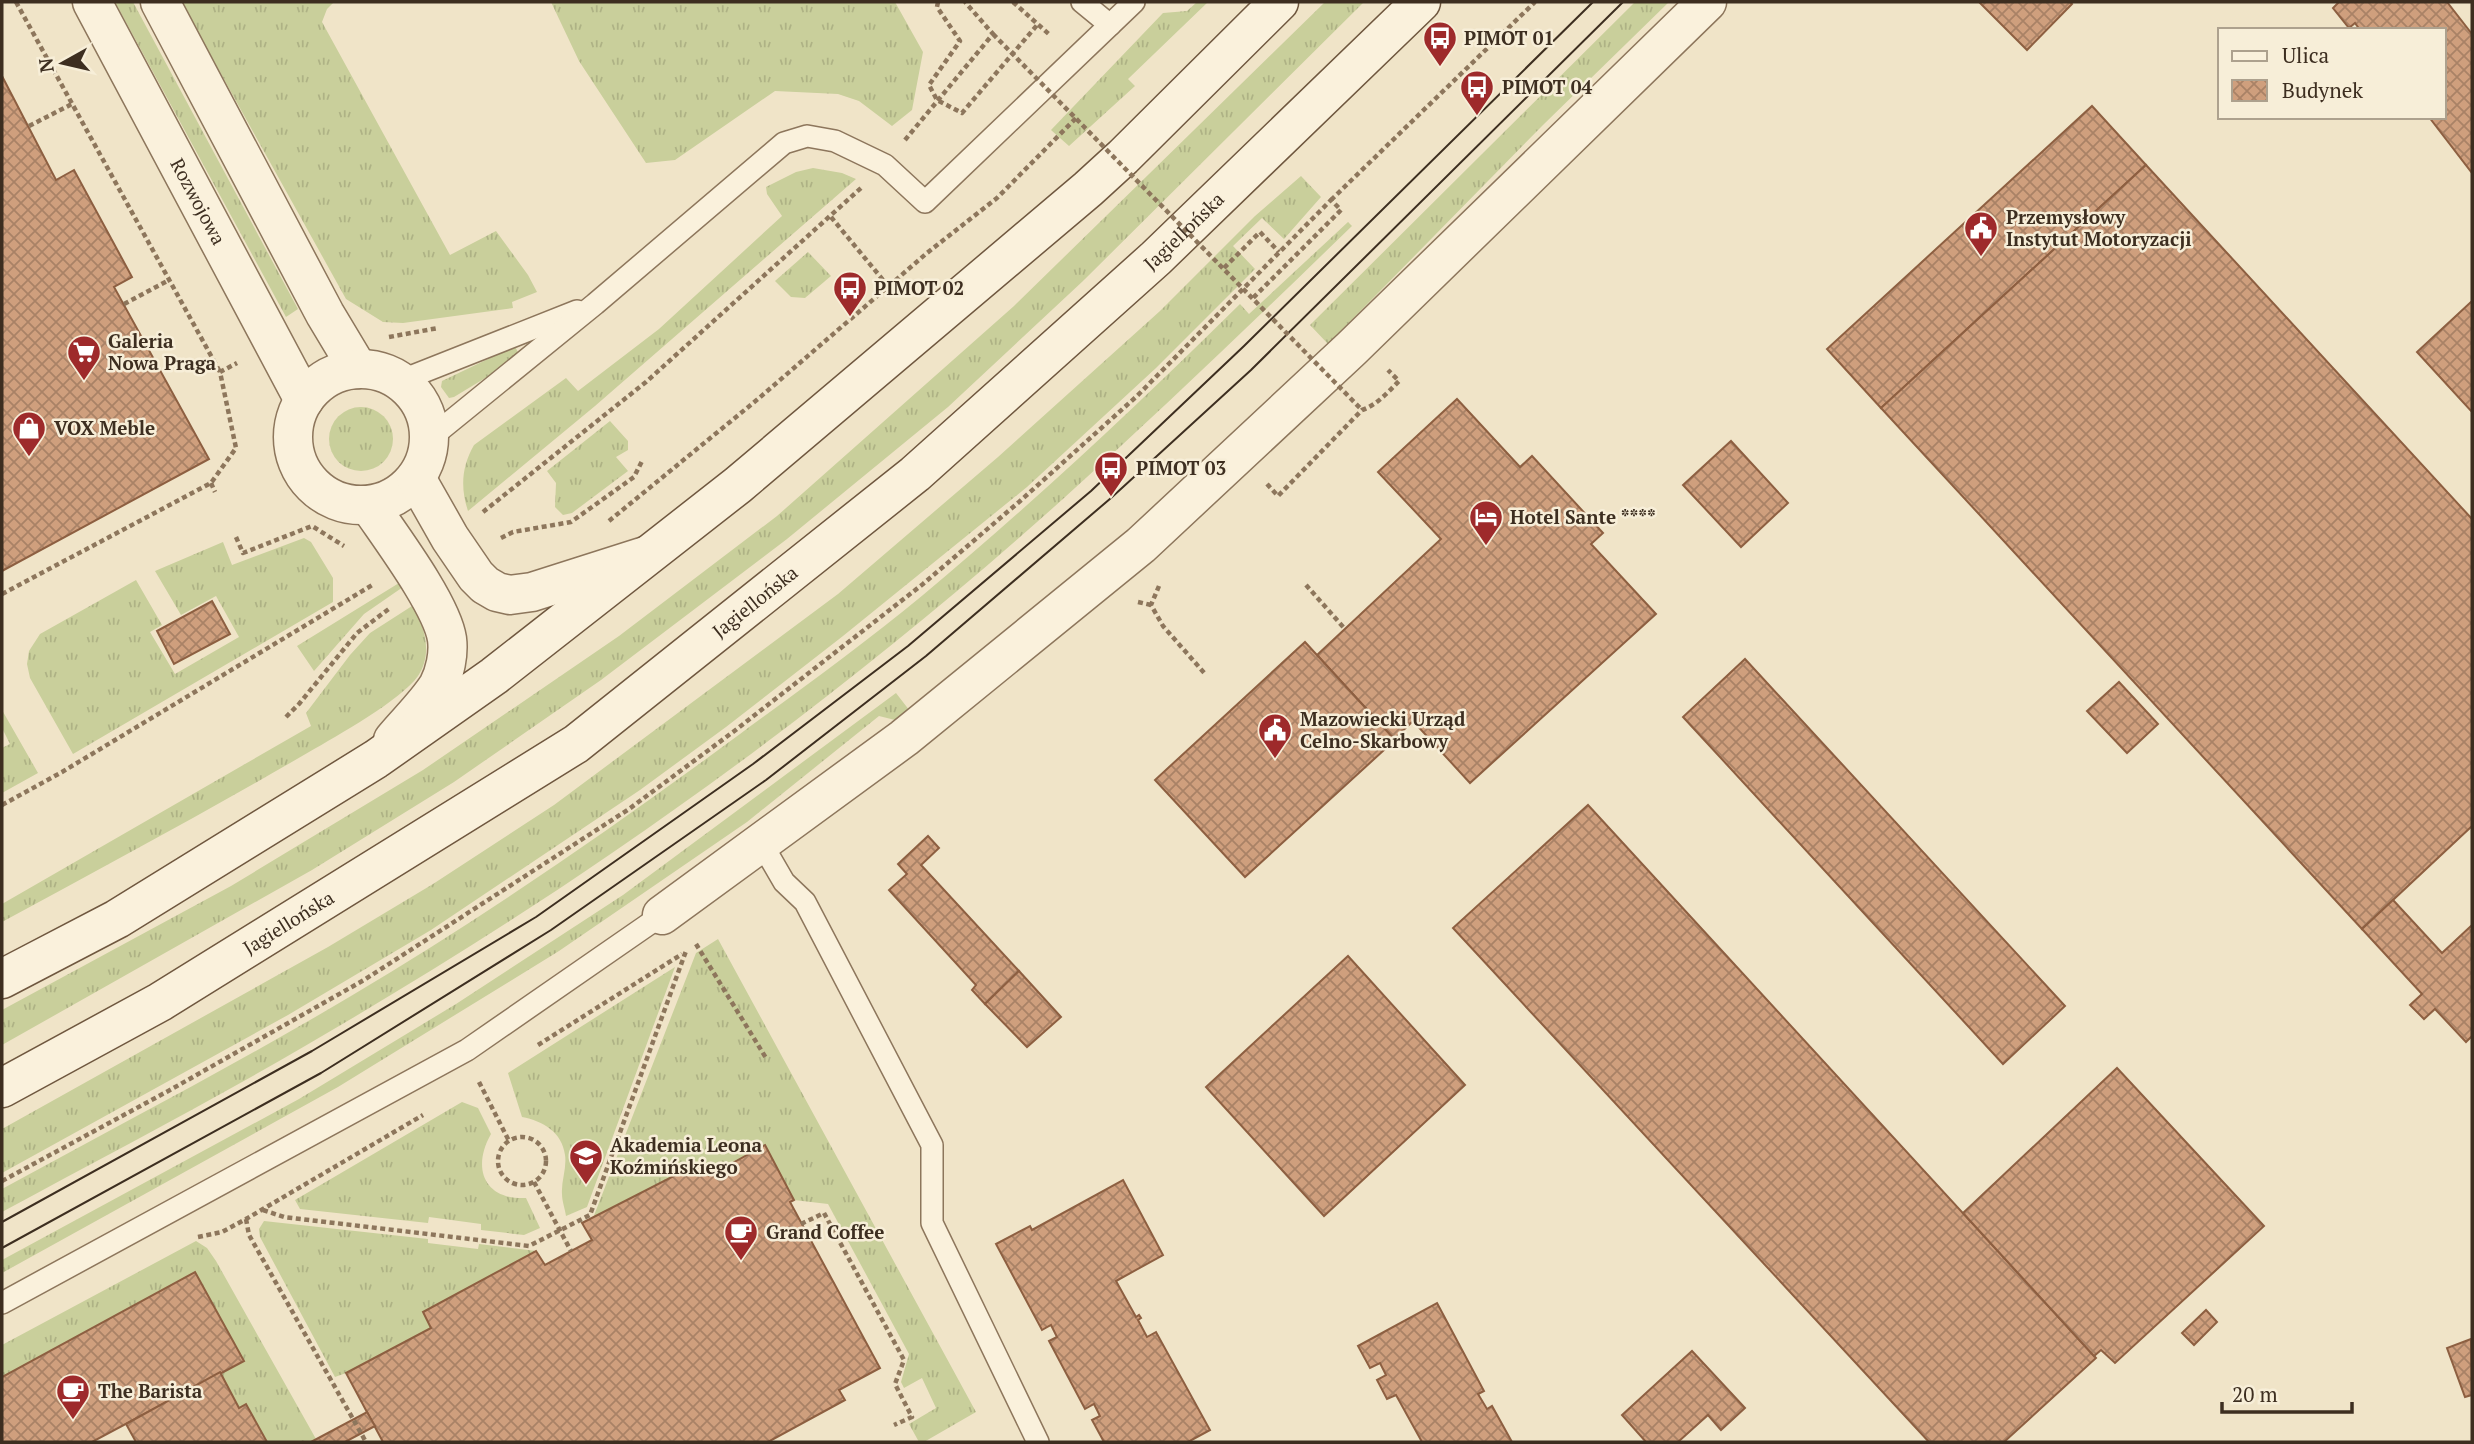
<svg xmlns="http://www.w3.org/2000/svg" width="2474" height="1444" font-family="'PT Serif',serif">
	<defs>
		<pattern id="grass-tufts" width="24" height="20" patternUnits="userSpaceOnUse" patternTransform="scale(1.75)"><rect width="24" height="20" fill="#c9cf9b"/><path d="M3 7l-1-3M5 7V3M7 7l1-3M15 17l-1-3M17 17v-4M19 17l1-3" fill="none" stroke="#aeb285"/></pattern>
		<pattern id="building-cross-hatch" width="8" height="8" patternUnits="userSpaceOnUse" patternTransform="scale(1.75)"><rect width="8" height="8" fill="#cf9f7d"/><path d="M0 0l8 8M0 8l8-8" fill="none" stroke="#a98266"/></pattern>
	</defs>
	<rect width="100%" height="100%" fill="#f0e4c8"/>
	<g fill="url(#grass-tufts)">
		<polygon points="115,2 133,2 298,309 286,317"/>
		<polygon points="181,2 334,2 327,9 322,22 450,255 496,231 528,275 537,292 512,302 513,308 403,323 383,322 346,299"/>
		<polygon points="551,2 895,2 923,52 912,110 892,126 859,101 838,94 775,91 675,160 646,163 579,61"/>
		<polygon points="1197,2 1208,2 1128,79 1135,86 1069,146 1051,130 1163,13 1187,11"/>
		<polygon points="1325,2 1364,2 1083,281 948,407 787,539 601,680 454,782 312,870 2,1045 2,1010 231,886 423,770 619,636 777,516 1014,306"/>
		<polygon points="1635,2 1669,2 1543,125 1328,344 1310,325"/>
		<path d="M813 168 842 173 856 179 595 406 468 511C460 487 462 466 474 445L566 378 578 391 659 329 782 216 767 194 766 187 796 172Z"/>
		<polygon points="1301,176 1321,197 1284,239 1262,218 1233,246 1255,269 1156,368 1027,487 843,636 726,727 640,790 431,930 288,1015 2,1173 2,1129 328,947 433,884 554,805 838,594 998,457 1160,311 1255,216"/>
		<path d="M1348 222 1352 226C1257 318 1162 410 1064 498 922 626 770 745 612 853 513 921 410 985 305 1046 206 1104 103 1157 2 1212V1189C119 1125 237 1064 351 996 486 916 614 827 740 734 801 689 864 644 923 595 1033 503 1138 405 1240 304L1249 314Z"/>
		<polygon points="808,252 831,276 805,298 791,297 775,281"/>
		<polygon points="515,346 520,357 454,397 449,398 441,387 442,381"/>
		<circle cx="361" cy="439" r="32"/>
		<polygon points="610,421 628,441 628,450 616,457 628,471 572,513 563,515 555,507 556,483 547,471"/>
		<polygon points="304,538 311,542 333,578 333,602 73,754 30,678 27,664 29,651 40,634 136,580 162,625 150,632 175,674 239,637 216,596 181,615 155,571 223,542 232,565"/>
		<polygon points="399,583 403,587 364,614 314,671 297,646"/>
		<path d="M412 606C425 627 433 653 418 676 401 700 337 736 309 752 208 811 105 866 2 922V904L311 726 306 713 350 655 370 633Z"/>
		<polygon points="896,693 913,715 903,722 879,716 747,822 559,951 338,1087 2,1273 2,1260 299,1099 456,1004 623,895"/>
		<polygon points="2,710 38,773 2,793 2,748 10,744 2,728"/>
		<polygon points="718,939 976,1412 924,1442 919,1442 909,1424 936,1408 922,1378 904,1388 901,1382 909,1354 828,1204 794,1200 765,1146 709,1176 701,1162 593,1218 696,953"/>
		<path d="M675 967 587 1207 566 1216C565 1209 562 1201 562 1194 561 1181 567 1168 565 1155 562 1132 543 1121 522 1117L508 1073Z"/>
		<path d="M462 1102 478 1108 491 1134C472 1167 483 1200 526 1198L540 1228 524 1235 481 1230V1224L429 1217 428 1223 300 1209 295 1200Z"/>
		<polygon points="264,1221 428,1239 428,1243 478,1249 479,1244 536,1251 423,1312 431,1328 346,1373 335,1377 260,1237 259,1229"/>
		<polygon points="196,1241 207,1248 216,1261 316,1439 311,1442 267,1442 246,1404 239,1408 220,1372 243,1360 195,1272 2,1377 2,1345"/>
	</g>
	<g fill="url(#building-cross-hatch)" stroke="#8d5f41" stroke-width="2">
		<polygon points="1979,2 2070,2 2072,4 2027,50"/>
		<polygon points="2339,2 2447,2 2472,34 2472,173 2429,117 2444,117 2444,30 2360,30 2355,23 2349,28 2333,8"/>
		<polygon points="2,76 56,180 74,170 132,277 114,287 209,459 2,571"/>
		<polygon points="2092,106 2146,165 1881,408 1827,349"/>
		<polygon points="2146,165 2472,519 2472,826 2362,929 1881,408"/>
		<polygon points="2472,301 2472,412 2417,352"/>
		<polygon points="1457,399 1520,467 1532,456 1603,533 1591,544 1656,614 1470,783 1413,721 1394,739 1317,655 1441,539 1378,472"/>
		<polygon points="1731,441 1788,503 1741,547 1683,485"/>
		<polygon points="212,601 230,634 174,664 157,631"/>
		<polygon points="1305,642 1395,740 1245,877 1155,780"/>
		<polygon points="1745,659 2065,1006 2003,1064 1683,717"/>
		<polygon points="2119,682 2158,724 2127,753 2087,711"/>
		<polygon points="1588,805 2096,1358 2004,1442 1929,1442 1453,928"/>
		<polygon points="928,836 939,848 921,865 1019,971 985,1004 972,990 976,985 889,890 907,874 898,864"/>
		<polygon points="2393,900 2442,953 2472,925 2472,1036 2466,1042 2435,1009 2424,1019 2410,1005 2422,994 2362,929"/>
		<polygon points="1348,956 1465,1085 1324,1216 1206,1087"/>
		<polygon points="1019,971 1061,1017 1027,1047 985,1004"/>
		<polygon points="2117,1068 2264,1226 2115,1363 2101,1350 2094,1356 1963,1213"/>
		<polygon points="765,1145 794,1200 790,1202 880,1368 839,1390 845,1400 768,1442 383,1442 346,1373 431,1328 423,1312 536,1251 545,1265 592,1240 582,1223 701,1162 709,1176"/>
		<polygon points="1123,1180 1163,1255 1116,1281 1136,1317 1139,1315 1141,1318 1138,1320 1147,1337 1156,1332 1210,1430 1188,1442 1104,1442 1092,1420 1100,1416 1094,1404 1085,1409 1049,1341 1057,1337 1051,1325 1042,1330 996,1244 1030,1226 1032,1230"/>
		<polygon points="195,1272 244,1361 92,1442 2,1442 2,1377"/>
		<polygon points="1437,1303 1484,1391 1478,1394 1487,1409 1492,1406 1512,1442 1422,1442 1396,1395 1387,1399 1377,1380 1386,1375 1380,1363 1370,1368 1358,1346"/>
		<polygon points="2206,1310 2217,1322 2194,1345 2182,1333"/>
		<polygon points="2471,1339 2472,1395 2465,1397 2447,1348"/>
		<polygon points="1692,1351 1745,1408 1721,1430 1708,1415 1678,1442 1646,1442 1622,1415"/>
		<polygon points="220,1372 239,1408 246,1404 267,1442 136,1442 126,1424"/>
		<polygon points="367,1412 375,1426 345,1442 311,1442"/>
	</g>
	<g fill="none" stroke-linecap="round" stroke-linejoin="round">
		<g stroke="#8d765c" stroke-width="24">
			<g id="service">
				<polyline points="1082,2 1110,25"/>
				<polyline points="400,381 577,311"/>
				<polyline points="429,439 595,304 784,143 807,136 835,141 885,165 925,202 1134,2"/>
				<polyline points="762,844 784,882 805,902 932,1145 932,1223 1038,1442"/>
				<polyline points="2,1303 467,1050 662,915"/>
			</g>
		</g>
		<g stroke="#8d765c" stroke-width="41">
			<g id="minor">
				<path id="s1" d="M92 2 304 400"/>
				<polyline points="160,2 325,314 358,369"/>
				<circle cx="361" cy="437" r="68"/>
				<polyline points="416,478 450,538 476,576 485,585 497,592 510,595 532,592 645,556"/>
				<path d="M369 505C390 536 442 605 447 639 449 654 445 673 438 686 426 705 407 723 393 740"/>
				<polyline points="662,915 904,738 1141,545 1351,349 1707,2"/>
			</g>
		</g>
		<g stroke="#6f573f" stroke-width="41">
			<g id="secondary">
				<polyline points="2,979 117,919 376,759 494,676 738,485 1088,189 1123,157 1279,2"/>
				<path id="s2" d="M2 1088 160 1002 576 744 915 474 1156 258 1421 2"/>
			</g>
		</g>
		<g stroke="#8d765c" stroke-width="4.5" stroke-dasharray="5 3.5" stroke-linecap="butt">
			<polyline points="16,2 220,372"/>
			<polyline points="938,2 937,7 960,41 929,85 937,100 962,113 1038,24"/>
			<polyline points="1013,2 1051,36"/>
			<polyline points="29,126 72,104"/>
			<polyline points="905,140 993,34 965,2"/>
			<polyline points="1331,200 1535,2"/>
			<polyline points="831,217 888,286"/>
			<polyline points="1224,268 1260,232 1279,252"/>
			<polyline points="124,304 169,280"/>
			<polyline points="389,337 438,328"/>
			<polyline points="211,483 215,492"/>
			<path d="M1267 484 1278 496 1362 410C1377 405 1388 392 1399 381L1388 370"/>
			<polyline points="483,512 646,382 861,188"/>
			<polyline points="609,521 758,399 927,253 997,198 1077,117"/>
			<polyline points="236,537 243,553 312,526 344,546"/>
			<polyline points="501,538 513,532 571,522 634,477 642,461"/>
			<polyline points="1306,585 1345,629"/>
			<polyline points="1159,586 1151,605 1163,626 1206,675"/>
			<polyline points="2,594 211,483 236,448 220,372 237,363"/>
			<polyline points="1138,602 1151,605"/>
			<polyline points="286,717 299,704 357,633 390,608"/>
			<polyline points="2,805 62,772 374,584"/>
			<polyline points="696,944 766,1058"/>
			<polyline points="538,1045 682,954"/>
			<polyline points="479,1082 509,1141"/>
			<circle cx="522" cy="1161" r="24"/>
			<polyline points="2,1181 170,1090 364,980 629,809 733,732 923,584 1019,502 1137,396 1331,200 1341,210 1253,298"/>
			<polyline points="534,1182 571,1251"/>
			<polyline points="263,1210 284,1217 529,1246 590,1215 686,951"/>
			<polyline points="246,1219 249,1235 366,1442"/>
			<polyline points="801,1224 824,1213 904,1360 895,1384 912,1417 894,1425"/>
			<polyline points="198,1237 222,1232 246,1219 423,1115"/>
		</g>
		<use href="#service" stroke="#faf1dc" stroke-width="21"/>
		<use href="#minor" stroke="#faf1dc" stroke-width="38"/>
		<use href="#secondary" stroke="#faf1dc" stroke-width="38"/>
		<g stroke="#3d2e20" stroke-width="2">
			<polyline points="2,1222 312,1051 536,917 753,764 908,646 1091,491 1244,346 1593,2"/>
			<polyline points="2,1248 321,1073 551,930 766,780 926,656 1111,498 1251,370 1623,2"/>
		</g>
		<polyline stroke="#8d765c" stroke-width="4.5" stroke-dasharray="5 3.5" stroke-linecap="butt" points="993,34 1362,410"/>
	</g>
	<defs>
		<g id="bus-pin" transform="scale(1.75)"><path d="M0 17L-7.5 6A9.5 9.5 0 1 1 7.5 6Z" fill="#9e2a2b" stroke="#f7eed8"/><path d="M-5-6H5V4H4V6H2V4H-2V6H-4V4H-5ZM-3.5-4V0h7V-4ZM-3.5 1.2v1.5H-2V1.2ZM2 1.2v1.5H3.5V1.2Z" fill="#fff"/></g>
		<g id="civic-pin" transform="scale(1.75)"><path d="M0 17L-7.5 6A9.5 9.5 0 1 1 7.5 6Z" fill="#9e2a2b" stroke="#f7eed8"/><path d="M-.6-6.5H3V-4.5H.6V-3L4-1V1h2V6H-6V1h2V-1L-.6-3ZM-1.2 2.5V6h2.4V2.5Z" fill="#fff"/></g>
		<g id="supermarket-pin" transform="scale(1.75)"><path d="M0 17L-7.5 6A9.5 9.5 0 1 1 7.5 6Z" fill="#9e2a2b" stroke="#f7eed8"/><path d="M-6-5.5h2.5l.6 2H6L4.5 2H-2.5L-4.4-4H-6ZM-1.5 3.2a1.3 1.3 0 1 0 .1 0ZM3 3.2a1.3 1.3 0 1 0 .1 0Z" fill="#fff"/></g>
		<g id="shop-pin" transform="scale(1.75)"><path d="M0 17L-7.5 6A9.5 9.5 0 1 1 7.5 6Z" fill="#9e2a2b" stroke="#f7eed8"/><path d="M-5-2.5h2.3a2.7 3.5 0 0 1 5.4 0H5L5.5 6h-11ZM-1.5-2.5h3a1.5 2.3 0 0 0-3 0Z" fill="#fff"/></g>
		<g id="hotel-pin" transform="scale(1.75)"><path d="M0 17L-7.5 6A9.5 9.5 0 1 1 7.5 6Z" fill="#9e2a2b" stroke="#f7eed8"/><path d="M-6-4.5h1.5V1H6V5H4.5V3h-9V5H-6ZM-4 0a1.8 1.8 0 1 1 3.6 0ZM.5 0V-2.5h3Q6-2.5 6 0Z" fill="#fff"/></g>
		<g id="university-pin" transform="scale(1.75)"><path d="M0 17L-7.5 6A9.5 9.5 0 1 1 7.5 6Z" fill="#9e2a2b" stroke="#f7eed8"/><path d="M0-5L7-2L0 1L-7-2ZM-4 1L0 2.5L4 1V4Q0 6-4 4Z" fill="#fff"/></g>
		<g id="cafe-pin" transform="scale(1.75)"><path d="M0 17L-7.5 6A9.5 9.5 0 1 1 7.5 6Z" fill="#9e2a2b" stroke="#f7eed8"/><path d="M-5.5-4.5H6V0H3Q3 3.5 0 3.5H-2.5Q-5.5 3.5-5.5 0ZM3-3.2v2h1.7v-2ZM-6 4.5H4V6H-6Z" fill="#fff"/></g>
	</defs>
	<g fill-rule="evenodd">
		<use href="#bus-pin" x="1440" y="38"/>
		<use href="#bus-pin" x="1477" y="87"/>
		<use href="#civic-pin" x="1981" y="228"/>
		<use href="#bus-pin" x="850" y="288"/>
		<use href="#supermarket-pin" x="84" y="352"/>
		<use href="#shop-pin" x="29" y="428"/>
		<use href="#bus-pin" x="1111" y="468"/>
		<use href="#hotel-pin" x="1486" y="517"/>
		<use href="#civic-pin" x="1275" y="730"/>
		<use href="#university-pin" x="586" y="1156"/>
		<use href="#cafe-pin" x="741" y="1232"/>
		<use href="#cafe-pin" x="73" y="1391"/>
	</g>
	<g text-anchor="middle" stroke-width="5" stroke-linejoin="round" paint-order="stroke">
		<g font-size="19" font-weight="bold" fill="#3d2e20" stroke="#f7eed8" text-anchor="start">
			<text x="1464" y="45">PIMOT 01</text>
			<text x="1502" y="94">PIMOT 04</text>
			<text x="2006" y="224">Przemysłowy<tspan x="2006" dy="22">Instytut Motoryzacji</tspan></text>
			<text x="874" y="295">PIMOT 02</text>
			<text x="108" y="348">Galeria<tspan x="108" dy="22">Nowa Praga</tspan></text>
			<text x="54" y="435">VOX Meble</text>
			<text x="1136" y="475">PIMOT 03</text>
			<text x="1510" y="524">Hotel Sante ****</text>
			<text x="1300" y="726">Mazowiecki Urząd<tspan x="1300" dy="22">Celno-Skarbowy</tspan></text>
			<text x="610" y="1152">Akademia Leona<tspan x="610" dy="22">Koźmińskiego</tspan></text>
			<text x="766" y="1239">Grand Coffee</text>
			<text x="98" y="1398">The Barista</text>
		</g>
		<g font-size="19" fill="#3d2e20" stroke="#f7eed8">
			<text dy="7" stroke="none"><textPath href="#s1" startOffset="226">Rozwojowa</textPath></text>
			<text dy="7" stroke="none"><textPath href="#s2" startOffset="1465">Jagiellońska</textPath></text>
			<text dy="7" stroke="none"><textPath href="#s2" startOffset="898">Jagiellońska</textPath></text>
			<text dy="7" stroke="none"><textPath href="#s2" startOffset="331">Jagiellońska</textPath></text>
		</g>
	</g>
	<rect width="2474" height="1444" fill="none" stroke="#3d2e20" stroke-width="7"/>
	<rect x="2218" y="28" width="228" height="91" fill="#f7eed8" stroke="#ada18e" stroke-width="2"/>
	<rect x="2232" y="51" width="35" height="10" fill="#faf1dc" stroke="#ada18e" stroke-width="2"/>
	<text x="2282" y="63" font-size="21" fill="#3d2e20">Ulica</text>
	<rect x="2232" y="80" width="35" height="21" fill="url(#building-cross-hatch)" stroke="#ada18e" stroke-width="2"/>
	<text x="2282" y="98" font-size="21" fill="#3d2e20">Budynek</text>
	<g transform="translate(63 63) rotate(262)" stroke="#f7eed8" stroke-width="5" paint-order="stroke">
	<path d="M0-5L12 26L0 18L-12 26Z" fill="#3d2e20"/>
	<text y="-10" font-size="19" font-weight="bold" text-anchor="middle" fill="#3d2e20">N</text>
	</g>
	<path d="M2222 1402v10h130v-10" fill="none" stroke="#3d2e20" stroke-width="3.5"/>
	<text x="2232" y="1402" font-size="21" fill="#3d2e20" stroke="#f7eed8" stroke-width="5" paint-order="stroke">20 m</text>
</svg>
